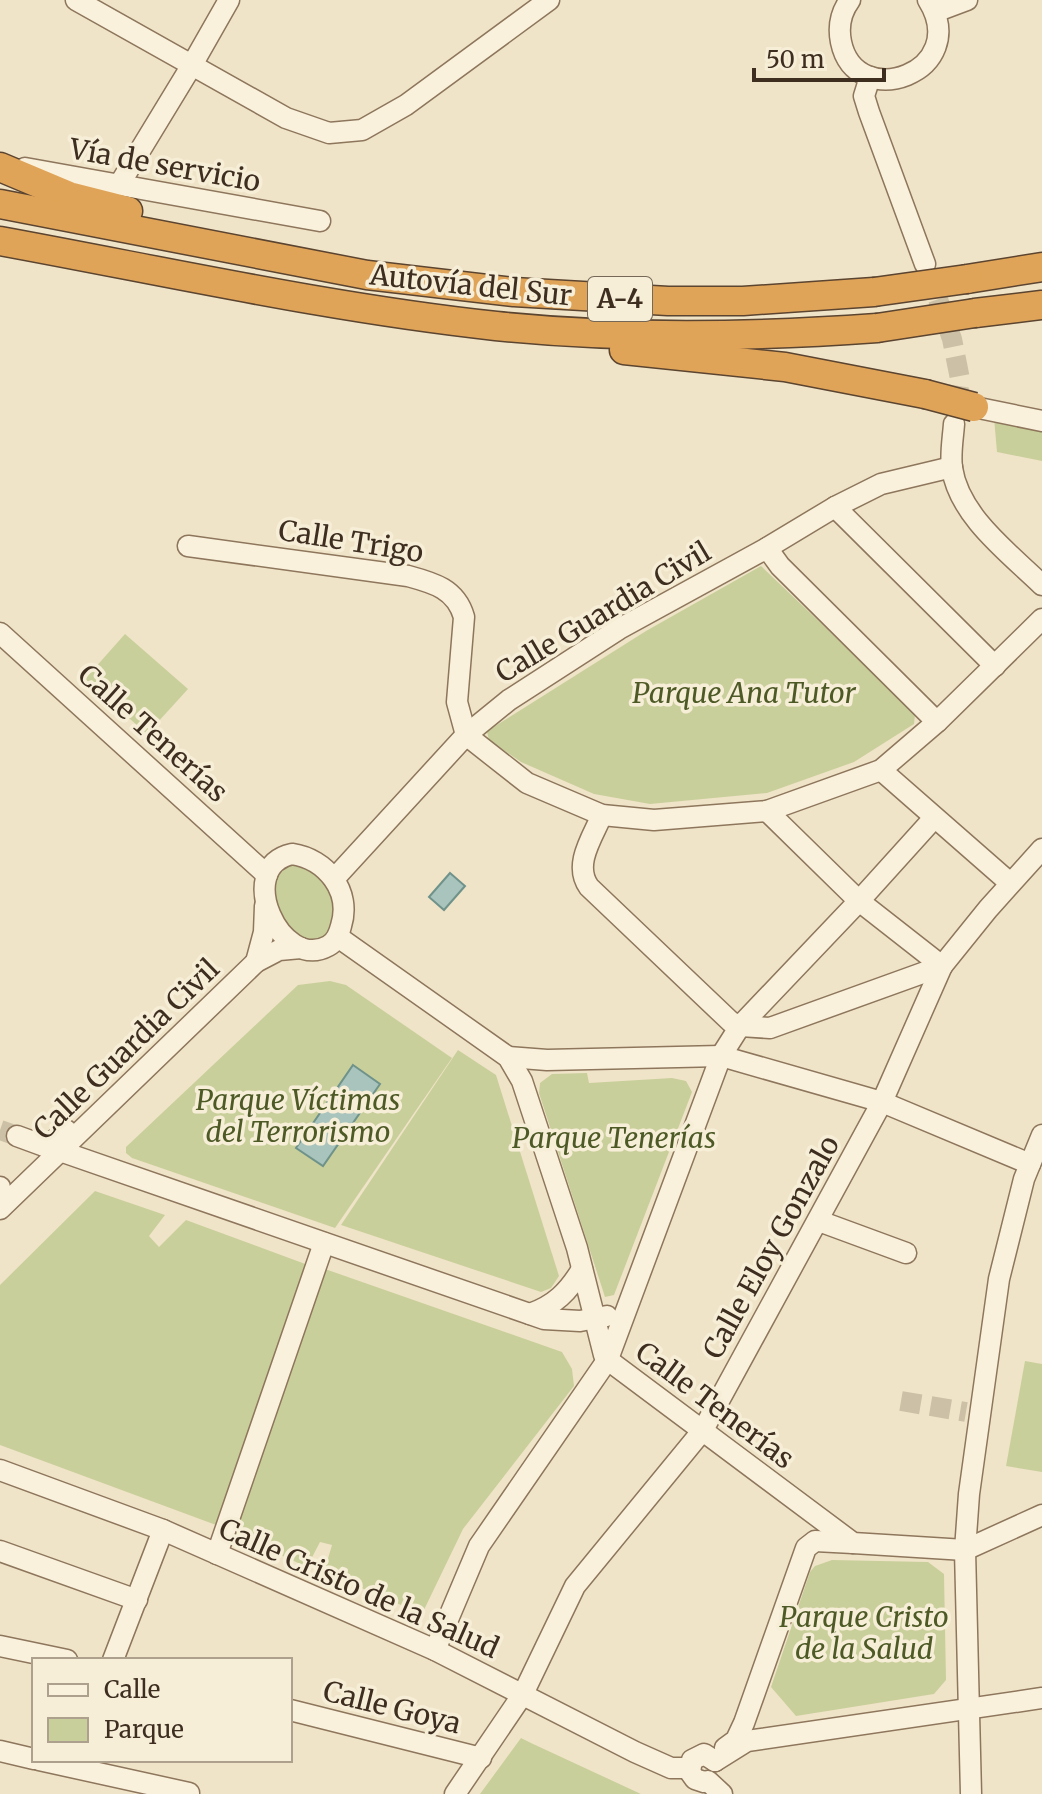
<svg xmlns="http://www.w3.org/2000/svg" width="1042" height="1794" font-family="Merriweather,serif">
	<rect width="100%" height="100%" fill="#f0e4c8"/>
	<g fill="#c9cf9b">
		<polygon points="994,418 1042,428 1042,461 997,452"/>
		<polygon points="761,566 910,708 915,715 914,724 854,762 767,793 650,804 594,794 521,762 489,740 487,732 492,728 646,631"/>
		<polygon points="125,634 188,689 147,734 85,679"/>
		<path d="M289 864C312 864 339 889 336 915 335 922 329 931 326 938L308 942C279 924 259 891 289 864Z"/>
		<polygon points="330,981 346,985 452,1058 335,1228 132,1158 126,1153 126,1147 298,985"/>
		<polygon points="458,1050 496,1075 559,1276 551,1288 541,1292 341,1225"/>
		<polygon points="587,1073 589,1083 672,1078 686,1081 692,1092 614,1295 605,1297 539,1093 540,1083 552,1074"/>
		<polygon points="95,1191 165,1215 149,1236 159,1247 186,1220 308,1265 216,1525 0,1445 0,1285"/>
		<polygon points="325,1269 562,1352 572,1369 574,1386 463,1529 422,1614 324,1572 332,1545 320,1542 307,1567 234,1534"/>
		<polygon points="1025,1361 1042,1364 1042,1472 1006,1466"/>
		<polygon points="832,1560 928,1562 944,1574 946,1680 934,1694 796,1716 771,1687 810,1572 815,1566"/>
		<polygon points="521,1738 531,1743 641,1794 480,1794"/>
	</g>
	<g fill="#a9c4bc" stroke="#6f938a" stroke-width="2">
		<polygon points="450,873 465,886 444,910 429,897"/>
		<polygon points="353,1065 380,1084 323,1166 296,1148"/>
	</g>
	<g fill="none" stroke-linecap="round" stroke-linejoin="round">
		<g stroke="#ccc0a6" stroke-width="20" stroke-dasharray="20 10" stroke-linecap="butt">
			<polyline points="928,271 952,339 960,379 955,414"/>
			<polyline points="0,1130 17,1136"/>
			<polyline points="901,1401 966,1412"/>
		</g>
		<g stroke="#8d765c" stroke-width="23">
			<g id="minor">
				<polyline points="76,0 286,118 329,133 362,130 406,105 549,0"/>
				<path d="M850 0C841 12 838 27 841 42 856 114 973 72 928 0"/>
				<polyline points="935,12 967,0"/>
				<polyline points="870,77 864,96 869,112 925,264"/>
				<polyline points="25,168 320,221"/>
				<polyline points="119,185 192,65 229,0"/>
				<polyline points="974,407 1042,421"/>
				<path d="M954 424C953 438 950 454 952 468 959 516 1009 553 1042 585"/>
				<polyline points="835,507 995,666"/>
				<path d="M188 546 408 576C434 583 456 589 464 617L457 702 466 735 527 783 602 815 654 820 767 811 881 770 937 722 1042 619"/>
				<polyline points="767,548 780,566 937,722"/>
				<polyline points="0,633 267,875"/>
				<polyline points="881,770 1010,883"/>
				<polyline points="767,811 859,901 942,966"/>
				<path d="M602 815C592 838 573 865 589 887L731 1022 740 1026 770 1028 942 966 988 909 1042 849"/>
				<path d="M292 854C326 859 352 891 341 926 339 934 336 942 328 946 281 972 233 867 292 854Z"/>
				<polyline points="334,879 466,735 509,700 619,629 767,548 835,507 881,484 952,467"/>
				<polyline points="338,937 508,1057 522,1081 577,1248 604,1355 612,1363 853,1543 965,1550 1042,1515"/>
				<polyline points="256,962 264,932 265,906"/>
				<polyline points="508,1057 547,1060 721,1056 882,1102 1030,1164"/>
				<polyline points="17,1136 47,1147 66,1130"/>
				<polyline points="60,1151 544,1319 580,1321 607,1316"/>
				<polyline points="0,1187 0,1189"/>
				<polyline points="0,1209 256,962 279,950 301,948"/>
				<polyline points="819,1221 906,1253"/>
				<path d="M530 1314C555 1305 568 1292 582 1269"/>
				<polyline points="0,1470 163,1530 435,1650 635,1752 671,1768 689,1768"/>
				<polyline points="0,1551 137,1600"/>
				<polyline points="217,1554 324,1243"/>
				<polyline points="0,1646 67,1660"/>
				<polyline points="435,1650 479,1546 608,1359 721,1056 740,1026 859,901 934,818"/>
				<polyline points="113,1660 163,1530"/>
				<polyline points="290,1710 481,1758"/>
				<polyline points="725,1748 736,1740 744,1723 806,1548 815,1541 853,1543"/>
				<polyline points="0,1751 34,1759"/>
				<polyline points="39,1760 189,1793"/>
				<polyline points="715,1761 747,1741 1042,1698"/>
				<polyline points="708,1781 722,1794"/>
				<polyline points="704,1782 695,1779 690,1772 692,1760 704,1754 715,1761"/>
				<polyline points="455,1794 523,1694 575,1586 703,1430 882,1102 942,966"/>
				<polyline points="971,1794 965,1550 969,1494 999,1279 1024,1179 1042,1135"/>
			</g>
		</g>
		<g stroke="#5b4430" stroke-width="31">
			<g id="highway">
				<polyline points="0,167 69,196 128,211"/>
				<polyline points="0,204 367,275 514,292 668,301 743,301 874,292"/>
				<path d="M0 241C164 271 329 308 496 326 622 339 751 337 877 328"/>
				<polyline points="967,279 1042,267"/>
				<polyline points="975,313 1042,305"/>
				<polyline points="624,350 785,367 925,394"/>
			</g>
		</g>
		<use href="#minor" stroke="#faf1dc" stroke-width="20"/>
		<use href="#highway" stroke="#e0a458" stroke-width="28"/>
		<g stroke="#5b4430" stroke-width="31" stroke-linecap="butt">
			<g id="highway-bridge">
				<polyline points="874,292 967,279"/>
				<polyline points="877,328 975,313"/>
				<polyline points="925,394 974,407"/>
			</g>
		</g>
		<use href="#highway-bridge" stroke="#e0a458" stroke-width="28"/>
	</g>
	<g text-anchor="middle" stroke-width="7" stroke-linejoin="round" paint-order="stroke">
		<rect fill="#f7eed8" stroke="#756857" stroke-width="2" x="588" y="277" width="64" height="44" rx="6"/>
		<g font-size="26" font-weight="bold" fill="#3d2e20">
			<text x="620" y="308">A-4</text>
		</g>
		<g font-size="28" fill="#3d2e20" stroke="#f7eed8">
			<text transform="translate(165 165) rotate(10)" y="10">Vía de servicio</text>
			<text transform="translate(471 285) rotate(6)" y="10">Autovía del Sur</text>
			<text transform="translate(351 541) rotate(9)" y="10">Calle Trigo</text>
			<text transform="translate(603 612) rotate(-31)" y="10">Calle Guardia Civil</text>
			<text transform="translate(153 733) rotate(42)" y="10">Calle Tenerías</text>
			<text transform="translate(126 1049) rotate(-44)" y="10">Calle Guardia Civil</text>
			<text transform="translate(771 1247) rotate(-61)" y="10">Calle Eloy Gonzalo</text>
			<text transform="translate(715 1405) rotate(37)" y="10">Calle Tenerías</text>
			<text transform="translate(359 1588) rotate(24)" y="10">Calle Cristo de la Salud</text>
			<text transform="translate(392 1707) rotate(14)" y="10">Calle Goya</text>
		</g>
		<g font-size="28" font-style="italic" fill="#4d5a26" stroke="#f7eed8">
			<text x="744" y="703">Parque Ana Tutor</text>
			<text x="298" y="1110">Parque Víctimas<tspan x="298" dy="32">del Terrorismo</tspan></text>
			<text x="614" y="1148">Parque Tenerías</text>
			<text x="864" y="1627">Parque Cristo<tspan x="864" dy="32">de la Salud</tspan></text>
		</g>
	</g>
	<rect x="32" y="1658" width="260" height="104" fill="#f7eed8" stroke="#ada18e" stroke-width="2"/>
	<rect x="48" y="1684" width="40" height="12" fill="#faf1dc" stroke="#ada18e" stroke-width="2"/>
	<text x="104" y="1698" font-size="24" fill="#3d2e20">Calle</text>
	<rect x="48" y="1718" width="40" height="24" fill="#c9cf9b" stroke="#ada18e" stroke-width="2"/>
	<text x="104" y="1738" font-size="24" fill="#3d2e20">Parque</text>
	<path d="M754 68v12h130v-12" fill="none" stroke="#3d2e20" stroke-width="4"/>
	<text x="766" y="68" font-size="24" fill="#3d2e20" stroke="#f7eed8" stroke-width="6" paint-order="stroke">50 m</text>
</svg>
